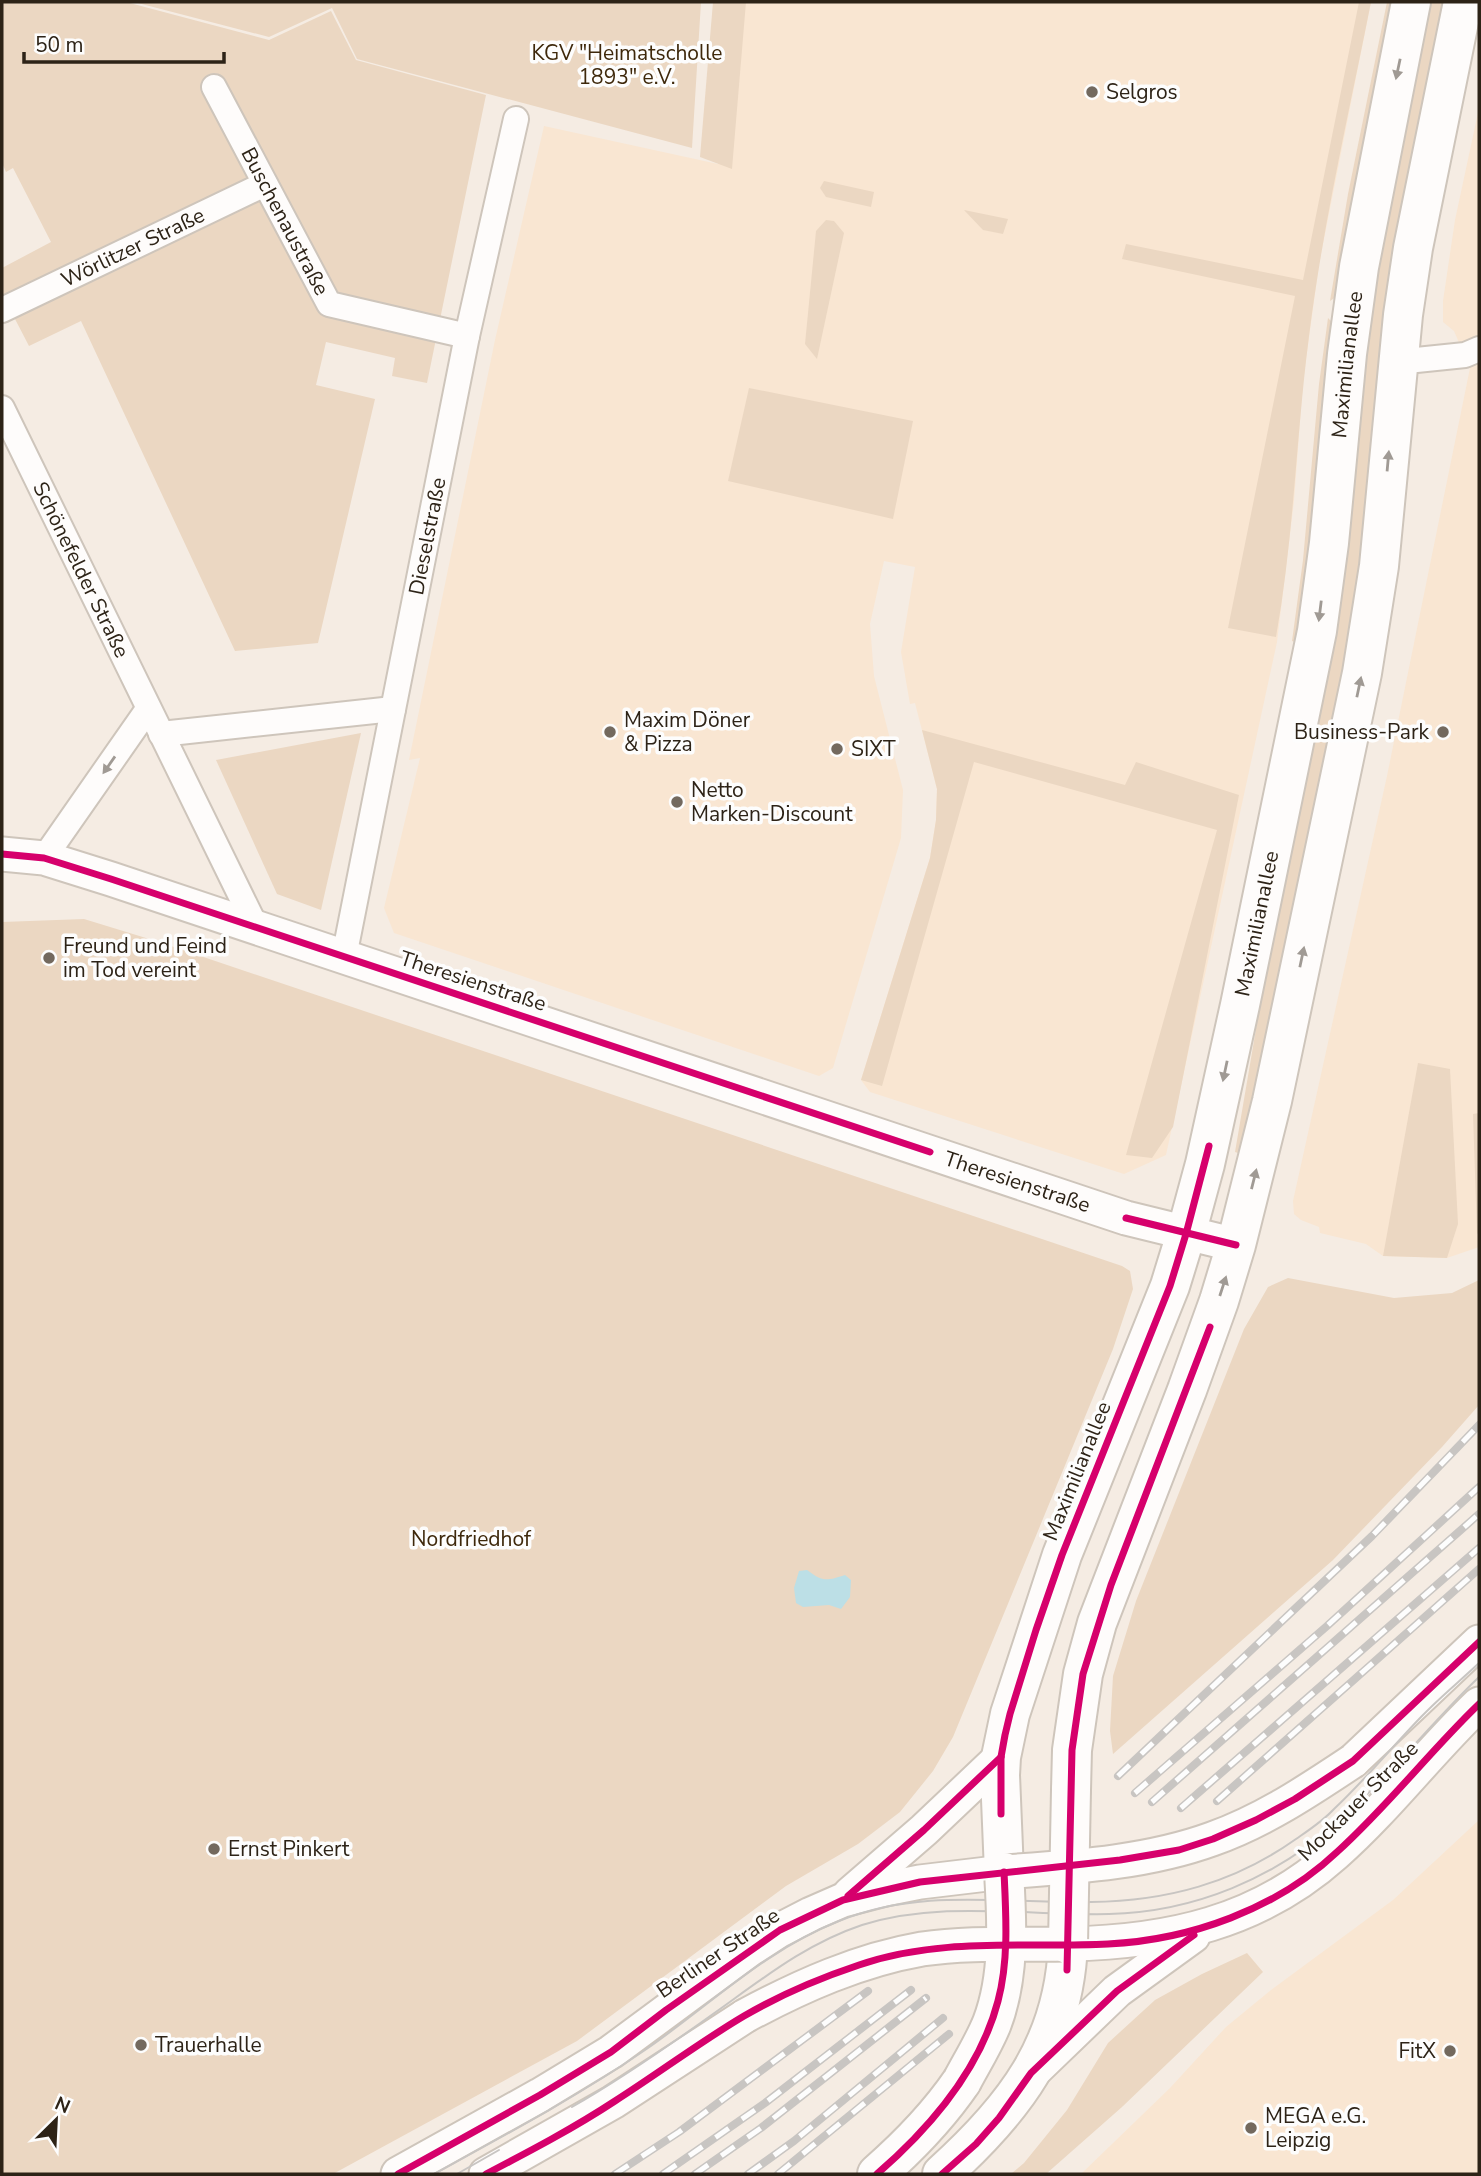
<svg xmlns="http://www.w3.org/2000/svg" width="1481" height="2176" font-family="'Nunito Sans',sans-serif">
	<rect width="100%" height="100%" fill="#f5ece3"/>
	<g fill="#f9e6d2">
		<polygon points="721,2 1371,2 1319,264 1303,382 1294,501 1277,642 1166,1155 1124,1174 870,1092 861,1080 930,858 936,820 937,789 915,703 910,704 901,652 915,567 884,561 870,624 874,676 903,790 901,838 833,1068 819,1076 394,933 384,908 420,758 409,760 495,340 544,126 718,164"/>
		<polygon points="1479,108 1479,1247 1447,1258 1383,1256 1366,1244 1320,1233 1319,1227 1301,1220 1294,1214 1293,1201 1387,776 1470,368 1454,331 1443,322 1443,301 1455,220"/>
		<polygon points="1479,1820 1479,2174 1081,2174 1170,2088 1226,2027 1271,1990 1393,1900"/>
	</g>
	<g fill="#ebd7c2">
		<polygon points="2,2 126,2 269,40 331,11 356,60 486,95 427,383 392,376 395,358 326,342 316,385 375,399 318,643 235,651 81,321 29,346 2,294 2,268 51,242 13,168 6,172 2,163"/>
		<polygon points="134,2 701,2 692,148 357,59 332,8 269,37"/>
		<polygon points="713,2 746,2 732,169 700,157"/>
		<path d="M1359 2H1371C1349 113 1323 224 1309 336 1296 436 1294 537 1276 637L1228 628 1295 296 1122 259 1126 244 1303 280Z"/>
		<polygon points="1387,2 1398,2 1340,294 1330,301 1348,194"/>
		<polygon points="1427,2 1448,2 1359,605 1244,1155 1235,1152 1255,1035 1359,355"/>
		<polygon points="824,181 874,192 871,207 826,197 820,188"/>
		<polygon points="964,210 1008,219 1003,234 983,230"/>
		<polygon points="826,220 834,221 844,233 817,359 805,344 816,231"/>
		<polygon points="1328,318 1335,325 1300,644 1292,641 1303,560 1319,384"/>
		<polygon points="749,388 913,421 893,519 728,481"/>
		<polygon points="922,730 1125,785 1136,762 1239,795 1173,1127 1152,1158 1126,1155 1217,830 974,762 882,1086 861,1080 930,858 936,820 937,789"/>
		<polygon points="361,733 321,910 277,894 216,760"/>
		<polygon points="84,919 159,942 1122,1266 1130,1271 1133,1289 1113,1349 953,1737 933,1771 900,1812 858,1844 786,1886 577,2041 333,2174 2,2174 2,922"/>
		<polygon points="1418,1063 1450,1069 1458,1224 1447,1258 1383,1256"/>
		<polygon points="1479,1113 1479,1236 1477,1233 1473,1114"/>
		<polygon points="1288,1278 1394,1298 1452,1293 1479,1280 1479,1405 1442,1447 1333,1560 1113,1754 1110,1731 1113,1676 1136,1601 1244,1329 1268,1287"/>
		<polygon points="1247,1953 1263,1972 1122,2107 1046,2174 1011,2174 1024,2163 1067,2110 1108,2043 1155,2000 1202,1974"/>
	</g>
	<path fill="#bcdfe6" d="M807 1570C823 1582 826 1581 845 1575L851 1580 850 1597 841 1609 829 1605 803 1607 796 1603 794 1588 799 1571Z"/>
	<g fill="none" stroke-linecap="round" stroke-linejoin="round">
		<g stroke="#cec5bb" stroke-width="28">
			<g id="street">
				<path id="s1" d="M214 87 329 304 467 336"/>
				<path id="s2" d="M2 310 265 184"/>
				<polyline points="1397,362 1465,355 1479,349"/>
				<path id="s3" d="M2 408 257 929"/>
				<polyline points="161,734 393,709"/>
				<polyline points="44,858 148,709"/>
				<path id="s4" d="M344 957 467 336 516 119"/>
			</g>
		</g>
		<g stroke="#cec5bb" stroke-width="37">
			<g id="secondary">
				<path id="s5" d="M2 854 44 858 111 879 1126 1218 1236 1245"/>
				<polyline points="1353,1761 1479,1642"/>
				<polyline points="850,1894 924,1830 1001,1757"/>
				<path d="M1068 1944C1168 1942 1258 1923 1335 1854 1387 1808 1429 1752 1479 1704"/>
				<polyline points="1037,2068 1117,1991 1193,1936"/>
				<polyline points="398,2174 540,2095 611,2052 749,1950 780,1930 811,1914 843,1900 885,1889 920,1882 1004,1872"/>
				<polyline points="486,2174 613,2102 745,2016"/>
			</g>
		</g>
		<g stroke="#cec5bb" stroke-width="42">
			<g id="primary">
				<polyline points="1071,1790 1072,1750 1083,1674 1097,1623 1187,1390 1219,1301 1236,1245 1272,1101 1362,673 1379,566 1403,315 1413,248 1463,2"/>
				<path id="s6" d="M1004 1872 1000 1775 1001 1757 1010 1714 1062 1555 1170 1286 1186 1234 1205 1164 1240 1005 1317 631 1329 543 1347 354 1359 267 1411 2"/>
				<path d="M877 2174C909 2146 938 2116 962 2081"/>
				<path d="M942 2174C1014 2109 1064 2045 1068 1944"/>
			</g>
		</g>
		<use href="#street" stroke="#fefcfb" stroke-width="24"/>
		<use href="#secondary" stroke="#fefcfb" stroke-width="33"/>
		<use href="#primary" stroke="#fefcfb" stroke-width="38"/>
		<g stroke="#c8c5c2" stroke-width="2">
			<path d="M572 2107C621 2079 667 2047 713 2014 761 1980 805 1944 862 1925 942 1900 1027 1916 1109 1914 1195 1912 1275 1878 1339 1821 1389 1777 1431 1723 1479 1677"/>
			<path d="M434 2174C507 2134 580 2095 648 2048 711 2004 767 1949 839 1921 923 1887 1005 1904 1091 1902 1167 1901 1234 1883 1296 1839 1309 1830 1323 1821 1334 1809 1365 1780 1392 1747 1421 1717 1439 1698 1460 1681 1479 1663"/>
			<polyline points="457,2174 499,2150"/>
		</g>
		<g stroke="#c8c5c2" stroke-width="8">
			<g id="rail">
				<polyline points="1118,1776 1372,1536 1479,1425"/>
				<polyline points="1135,1793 1327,1626 1479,1487"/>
				<polyline points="1217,1801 1479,1569"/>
				<polyline points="1152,1802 1479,1514"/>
				<polyline points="1181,1808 1479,1548"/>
				<polyline points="615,2174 679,2132 868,1991"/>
				<polyline points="663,2174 765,2103 911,1990"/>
				<polyline points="695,2174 761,2128 926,1998"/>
				<polyline points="748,2174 794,2141 943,2018"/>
				<polyline points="778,2174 949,2034"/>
			</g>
		</g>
		<use href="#rail" stroke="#fdfdfd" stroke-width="5" stroke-dasharray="16" stroke-linecap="butt"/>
		<g stroke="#cec5bb" stroke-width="37" stroke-linecap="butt">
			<g id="secondary-bridge">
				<path d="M1004 1872C1073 1867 1146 1863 1212 1839 1263 1821 1308 1791 1353 1761"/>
				<path d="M745 2016C801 1986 859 1960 922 1949 969 1942 1019 1945 1068 1944"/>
			</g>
		</g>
		<g stroke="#cec5bb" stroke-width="42" stroke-linecap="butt">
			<g id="primary-bridge">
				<polyline points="1068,1944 1071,1790"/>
				<path d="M962 2081C972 2062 984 2043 992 2023 1010 1976 1007 1921 1004 1872"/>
			</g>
		</g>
		<use href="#secondary-bridge" stroke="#fefcfb" stroke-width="33"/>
		<use href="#primary-bridge" stroke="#fefcfb" stroke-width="38"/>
		<g stroke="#fdfdfd" stroke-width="11">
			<g id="cycleway">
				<polyline points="2,854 44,858 111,879 930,1152"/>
				<polyline points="1126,1218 1236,1245"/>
				<polyline points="1001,1814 1001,1757 1005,1735 1010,1714 1036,1630 1062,1555 1170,1286 1186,1234 1209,1146"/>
				<polyline points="848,1896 924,1830 1001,1757"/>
				<polyline points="1067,1970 1072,1750 1083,1674 1111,1585 1210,1327"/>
				<polyline points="398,2174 540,2095 611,2052 666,2010 780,1930 843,1900 920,1882 1120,1860 1179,1850 1213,1839 1256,1820 1295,1799 1353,1761 1479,1642"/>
				<path d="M486 2174C530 2151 574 2128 615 2101 659 2073 700 2042 744 2016 780 1995 820 1978 859 1965 940 1937 1025 1948 1108 1944 1190 1940 1277 1909 1337 1852 1388 1806 1430 1751 1479 1704"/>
				<path d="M877 2174C930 2128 980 2070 998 2001 1009 1960 1006 1914 1004 1872"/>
				<polyline points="942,2174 976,2144 999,2118 1031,2073 1117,1991 1194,1935"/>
			</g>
		</g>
		<use href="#cycleway" stroke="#d6006c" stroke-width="7"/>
	</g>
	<defs><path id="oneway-solid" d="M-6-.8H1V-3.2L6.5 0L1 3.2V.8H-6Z" transform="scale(1.75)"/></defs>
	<g fill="#a09a94">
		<use href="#oneway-solid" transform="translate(1398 69) rotate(102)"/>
		<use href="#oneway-solid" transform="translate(1388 461) rotate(-85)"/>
		<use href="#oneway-solid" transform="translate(1320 611) rotate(97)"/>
		<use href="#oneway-solid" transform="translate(1359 687) rotate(-78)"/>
		<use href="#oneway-solid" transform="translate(109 765) rotate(125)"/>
		<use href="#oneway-solid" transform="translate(1302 957) rotate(-78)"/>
		<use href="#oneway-solid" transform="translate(1225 1071) rotate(102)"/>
		<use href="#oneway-solid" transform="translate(1254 1179) rotate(-76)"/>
		<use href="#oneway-solid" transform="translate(1223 1286) rotate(-72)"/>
	</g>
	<g fill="#73695e" stroke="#fdfdfd" stroke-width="2.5">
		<circle cx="1092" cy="92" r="7"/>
		<circle cx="610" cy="732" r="7"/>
		<circle cx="1443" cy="732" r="7"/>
		<circle cx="837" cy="749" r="7"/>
		<circle cx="677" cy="802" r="7"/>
		<circle cx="49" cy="958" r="7"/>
		<circle cx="214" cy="1849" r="7"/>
		<circle cx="141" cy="2045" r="7"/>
		<circle cx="1450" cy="2051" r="7"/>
		<circle cx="1251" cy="2128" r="7"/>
	</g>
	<g text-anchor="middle" stroke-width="7" stroke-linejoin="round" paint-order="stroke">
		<g font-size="21" fill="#3e280b" stroke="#fdfdfd">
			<text x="627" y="60">KGV "Heimatscholle<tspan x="627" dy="24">1893" e.V.</tspan></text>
			<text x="471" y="1546">Nordfriedhof</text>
		</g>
		<g font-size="21" fill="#2d2317" stroke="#fdfdfd" text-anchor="start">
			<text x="1106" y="99">Selgros</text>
			<text x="624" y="727">Maxim Döner<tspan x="624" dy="24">&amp; Pizza</tspan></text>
			<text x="1429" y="739" text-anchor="end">Business-Park</text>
			<text x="851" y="756">SIXT</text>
			<text x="691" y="797">Netto<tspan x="691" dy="24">Marken-Discount</tspan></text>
			<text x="63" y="953">Freund und Feind<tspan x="63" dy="24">im Tod vereint</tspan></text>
			<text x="228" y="1856">Ernst Pinkert</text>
			<text x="155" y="2052">Trauerhalle</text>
			<text x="1436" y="2058" text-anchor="end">FitX</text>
			<text x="1265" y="2123">MEGA e.G.<tspan x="1265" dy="24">Leipzig</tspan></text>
		</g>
		<g font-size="21" fill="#2d2317" stroke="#fdfdfd">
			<text dy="7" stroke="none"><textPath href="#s1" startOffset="152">Buschenaustraße</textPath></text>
			<text dy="7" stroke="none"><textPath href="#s2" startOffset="145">Wörlitzer Straße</textPath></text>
			<text dy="7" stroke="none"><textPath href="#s6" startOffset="1556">Maximilianallee</textPath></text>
			<text dy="7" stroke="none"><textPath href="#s4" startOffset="429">Dieselstraße</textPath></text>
			<text dy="7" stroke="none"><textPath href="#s3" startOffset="180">Schönefelder Straße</textPath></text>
			<text dy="7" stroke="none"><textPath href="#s6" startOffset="989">Maximilianallee</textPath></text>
			<text transform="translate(473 981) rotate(18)" y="7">Theresienstraße</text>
			<text dy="7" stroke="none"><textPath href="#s5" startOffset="1068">Theresienstraße</textPath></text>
			<text transform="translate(1077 1471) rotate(-68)" y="7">Maximilianallee</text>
			<text transform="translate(1358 1801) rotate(-45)" y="7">Mockauer Straße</text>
			<text transform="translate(718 1953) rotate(-34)" y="7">Berliner Straße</text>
		</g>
	</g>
	<rect width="1481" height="2176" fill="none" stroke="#2d2317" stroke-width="7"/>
	<g transform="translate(56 2120) rotate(24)" stroke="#fdfdfd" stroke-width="5" paint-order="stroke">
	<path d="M0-5L12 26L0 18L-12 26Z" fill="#2d2317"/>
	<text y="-10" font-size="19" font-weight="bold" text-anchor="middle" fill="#2d2317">N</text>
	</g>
	<path d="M24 52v10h200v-10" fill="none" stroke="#2d2317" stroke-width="3.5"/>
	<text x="35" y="52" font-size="21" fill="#2d2317" stroke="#fdfdfd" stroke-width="5" paint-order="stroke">50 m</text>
</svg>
